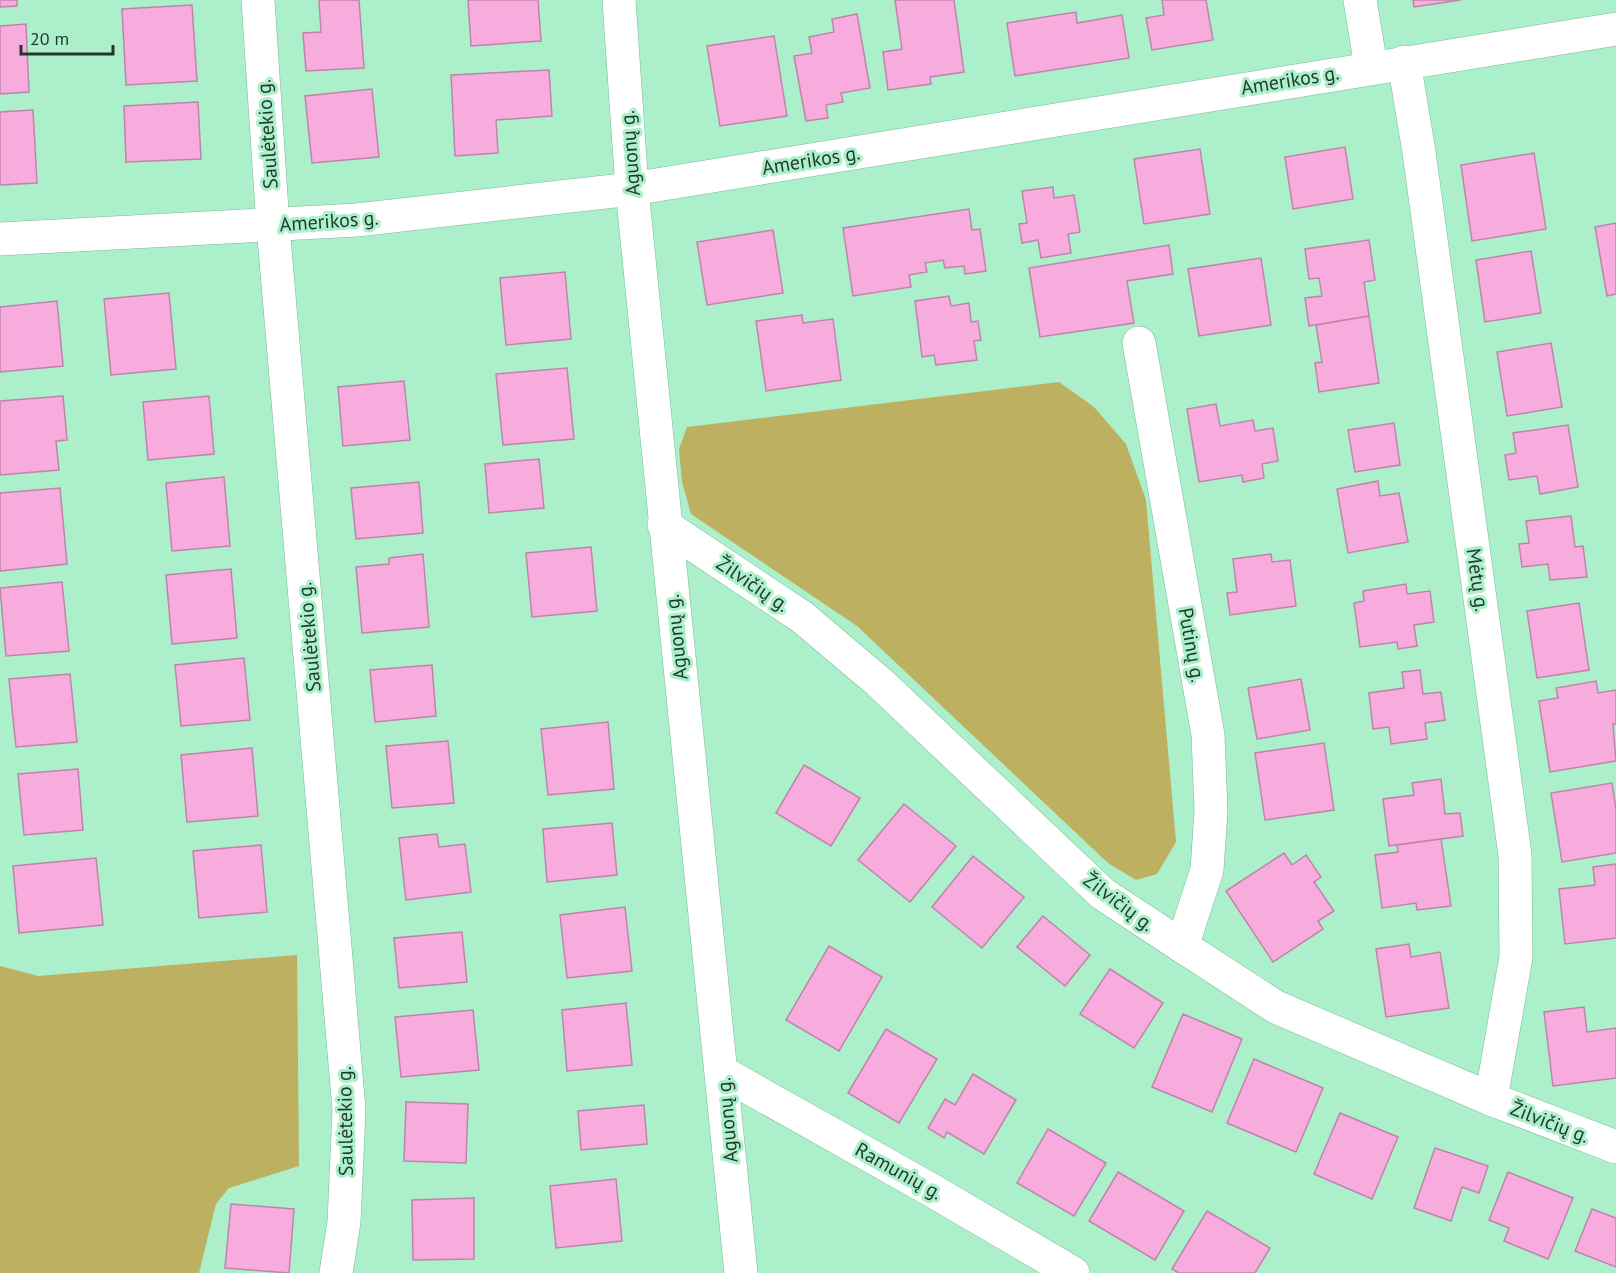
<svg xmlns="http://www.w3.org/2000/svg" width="1616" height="1273" font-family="'PT Sans',sans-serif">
	<rect width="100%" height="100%" fill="#acefcb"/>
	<g fill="#bdb161">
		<polygon points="1059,382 1094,407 1126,444 1146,500 1176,842 1157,874 1136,880 1108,863 857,626 691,514 682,482 679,449 687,427"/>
		<polygon points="297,955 299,1166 229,1188 216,1204 199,1273 0,1273 0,966 38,976"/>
	</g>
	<g fill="#f8abdd" stroke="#be85aa" stroke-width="1.5">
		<polygon points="0,0 17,0 17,6 0,7"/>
		<polygon points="319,0 359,0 364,68 306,71 303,33 321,32"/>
		<polygon points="468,0 538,0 541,41 471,46"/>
		<polygon points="895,0 954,0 964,72 930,77 931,84 888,90 883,52 902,49"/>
		<polygon points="1162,0 1206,0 1213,40 1152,50 1146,18 1164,15"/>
		<polygon points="1413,0 1461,0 1414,7"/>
		<polygon points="192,5 197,81 126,85 122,9"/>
		<polygon points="1076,12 1077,23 1122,15 1129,58 1015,76 1007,23"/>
		<polygon points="857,14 870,88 841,93 843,102 826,105 828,118 806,121 794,56 812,53 809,37 834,32 832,19"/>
		<polygon points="26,24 29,92 0,94 0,26"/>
		<polygon points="774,36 787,116 720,126 707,46"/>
		<polygon points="549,70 552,116 496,120 498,153 455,156 451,75"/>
		<polygon points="372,89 379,157 312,163 305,96"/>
		<polygon points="198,102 201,159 126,162 124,106"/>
		<polygon points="33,110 37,183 0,185 0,112"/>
		<polygon points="1345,147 1353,199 1293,209 1285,157"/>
		<polygon points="1200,149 1210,214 1144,224 1134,159"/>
		<polygon points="1534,153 1546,229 1472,241 1461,165"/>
		<polygon points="1053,187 1054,198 1074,195 1080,232 1068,234 1071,253 1041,258 1038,240 1022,243 1019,224 1027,223 1022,191"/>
		<polygon points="969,209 972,230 980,229 986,271 965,274 964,266 945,268 943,260 925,263 927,272 909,275 911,287 853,296 843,228"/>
		<polygon points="1616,223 1616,294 1607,296 1595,227"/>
		<polygon points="773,230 783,293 707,305 697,242"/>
		<polygon points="1369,240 1375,280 1364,282 1369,316 1309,326 1305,298 1322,296 1319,278 1309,279 1305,249"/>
		<polygon points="1169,245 1173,274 1127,281 1134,323 1040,337 1029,268"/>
		<polygon points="1531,251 1541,313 1485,322 1476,260"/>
		<polygon points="1261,258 1271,325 1199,336 1188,269"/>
		<polygon points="565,272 571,339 506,345 500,278"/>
		<polygon points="169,293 176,369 111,375 104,299"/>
		<polygon points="949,296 951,306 969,303 971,322 978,321 981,340 974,341 977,360 936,365 934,355 922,357 915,301"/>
		<polygon points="57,301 63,366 0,372 0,307"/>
		<polygon points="802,315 803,323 833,319 841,380 766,391 756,321"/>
		<polygon points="1369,316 1379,383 1319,392 1315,363 1322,362 1316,325"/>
		<polygon points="1551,343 1562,407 1507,416 1497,352"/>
		<polygon points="567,368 574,439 503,445 496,374"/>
		<polygon points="404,381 410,440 343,446 338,387"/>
		<polygon points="63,396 67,440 56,441 59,470 0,475 0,401"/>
		<polygon points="209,396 214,454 148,460 143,402"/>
		<polygon points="1216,404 1220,426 1253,420 1255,431 1273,428 1278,461 1262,464 1264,478 1243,482 1242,475 1199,482 1187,409"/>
		<polygon points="1394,423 1400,465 1355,472 1348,430"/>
		<polygon points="1568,425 1578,487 1540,494 1537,476 1509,480 1505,455 1516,453 1513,433"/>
		<polygon points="539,459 544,508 489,513 485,464"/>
		<polygon points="224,477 230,546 172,551 166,483"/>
		<polygon points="1378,481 1380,496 1399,493 1408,542 1348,553 1337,489"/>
		<polygon points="419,482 423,533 356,539 351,488"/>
		<polygon points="60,488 67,564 0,571 0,493"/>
		<polygon points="1571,516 1575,547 1583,546 1587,577 1550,580 1548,564 1522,567 1519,544 1529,543 1526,521"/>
		<polygon points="591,547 597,611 532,617 526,553"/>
		<polygon points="423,554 429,627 362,633 356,567 389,564 389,558"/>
		<polygon points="1271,554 1272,562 1290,560 1296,606 1230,615 1227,593 1237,592 1233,559"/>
		<polygon points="231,569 237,638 172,644 166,575"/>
		<polygon points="62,582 69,651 6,656 0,588"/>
		<polygon points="1406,584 1407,594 1430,591 1434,622 1414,625 1417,646 1398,649 1397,642 1360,647 1354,603 1364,601 1363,591"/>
		<polygon points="1579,603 1589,670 1537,678 1527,611"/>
		<polygon points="244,658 250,720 181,726 175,665"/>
		<polygon points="432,665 436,716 375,722 370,670"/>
		<polygon points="1420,670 1423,694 1441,692 1445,720 1425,723 1427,739 1391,744 1389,727 1373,729 1369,693 1404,688 1402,672"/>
		<polygon points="70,674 77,742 16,747 9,679"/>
		<polygon points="1301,679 1310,730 1257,739 1248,688"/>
		<polygon points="1596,681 1598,693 1616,690 1616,724 1613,724 1616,761 1550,772 1539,701 1558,698 1556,688"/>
		<polygon points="608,722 614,789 548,795 541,729"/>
		<polygon points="448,741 454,803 392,808 386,746"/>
		<polygon points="1324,743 1334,810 1265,820 1255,753"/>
		<polygon points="252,748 258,816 187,822 181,755"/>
		<polygon points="804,765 860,798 831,846 776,813"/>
		<polygon points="78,769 83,830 24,835 18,774"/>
		<polygon points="1441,779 1445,814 1460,813 1463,836 1389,846 1383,799 1414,795 1412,783"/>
		<polygon points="1612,783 1616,809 1616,853 1562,862 1551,793"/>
		<polygon points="904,804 956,846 910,902 858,860"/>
		<polygon points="612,823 617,875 547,882 543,829"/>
		<polygon points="437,834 439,847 465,844 471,892 406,900 399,838"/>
		<polygon points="1441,839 1451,906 1417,910 1416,903 1382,908 1375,855 1398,852 1397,845"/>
		<polygon points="261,845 267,912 199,918 193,851"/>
		<polygon points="1284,853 1292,865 1306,855 1321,877 1314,882 1334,911 1318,921 1323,929 1273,962 1226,891"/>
		<polygon points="973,856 1024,897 982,948 932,907"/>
		<polygon points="96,858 103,925 19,933 13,866"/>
		<polygon points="1616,864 1616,938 1565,944 1559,889 1595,885 1593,867"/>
		<polygon points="625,907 632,971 567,978 560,915"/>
		<polygon points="1043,916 1090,955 1065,986 1017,947"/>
		<polygon points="462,932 467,982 399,988 394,938"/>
		<polygon points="1409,944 1411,957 1440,952 1449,1008 1386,1017 1376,949"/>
		<polygon points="829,946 882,977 839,1051 786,1020"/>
		<polygon points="1110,969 1163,1003 1134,1048 1080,1014"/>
		<polygon points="626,1003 632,1065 567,1071 562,1010"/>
		<polygon points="1584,1007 1587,1032 1616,1028 1616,1078 1553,1086 1544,1012"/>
		<polygon points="473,1010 479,1070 401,1077 395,1017"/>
		<polygon points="1183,1014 1242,1039 1212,1112 1152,1087"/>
		<polygon points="886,1029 937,1059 899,1123 848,1093"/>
		<polygon points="1254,1059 1323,1088 1296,1152 1227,1123"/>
		<polygon points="973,1074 1016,1100 984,1154 947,1132 944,1138 928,1128 945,1099 955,1105"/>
		<polygon points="406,1102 468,1104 466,1163 404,1161"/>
		<polygon points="644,1105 647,1144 581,1150 578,1111"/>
		<polygon points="1340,1113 1398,1137 1372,1199 1314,1174"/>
		<polygon points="1048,1129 1106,1163 1074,1216 1017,1183"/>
		<polygon points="1435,1148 1488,1166 1479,1193 1462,1187 1451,1221 1414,1208"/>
		<polygon points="1118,1172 1184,1211 1155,1260 1089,1221"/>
		<polygon points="1508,1172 1573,1198 1548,1259 1504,1241 1509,1228 1489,1220"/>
		<polygon points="616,1179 622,1241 556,1248 550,1186"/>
		<polygon points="474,1198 474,1259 413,1260 412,1200"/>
		<polygon points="231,1204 294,1209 289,1273 225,1268"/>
		<polygon points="1592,1209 1616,1218 1616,1267 1575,1251"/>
		<polygon points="1207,1211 1270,1248 1255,1273 1179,1273 1172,1269"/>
	</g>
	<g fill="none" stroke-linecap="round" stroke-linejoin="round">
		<g stroke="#79bb98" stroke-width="34">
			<g id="minor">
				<polyline points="258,0 273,226 349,1110 344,1222 336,1273"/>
				<polyline points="619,0 632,189 741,1273"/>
				<polyline points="1360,0 1371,67"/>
				<polyline points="1404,62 1419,152 1515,855 1516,957 1491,1099"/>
				<polyline points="0,239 357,220 632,189 1616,29"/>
				<polyline points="1139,343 1208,735 1211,811 1207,870 1182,946"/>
				<polyline points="664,525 802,617 879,682 1103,894 1182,946 1276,1007 1491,1099 1616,1147"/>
				<polyline points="723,1073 933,1191 1073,1273"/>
			</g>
		</g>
		<use href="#minor" stroke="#fff" stroke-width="33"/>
	</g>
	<g text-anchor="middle" stroke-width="6" stroke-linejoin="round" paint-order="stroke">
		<g font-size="20" fill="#1f3a2c" stroke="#acefcb">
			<text transform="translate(1290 80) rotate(-9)" y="7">Amerikos g.</text>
			<text transform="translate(267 134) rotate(-94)" y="7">Saulėtekio g.</text>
			<text transform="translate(630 153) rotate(-94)" y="7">Aguonų g.</text>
			<text transform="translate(811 160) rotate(-9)" y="7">Amerikos g.</text>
			<text transform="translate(329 221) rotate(-4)" y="7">Amerikos g.</text>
			<text transform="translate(1478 580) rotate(82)" y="7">Mėtų g.</text>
			<text transform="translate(753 584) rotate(34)" y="7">Žilvičių g.</text>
			<text transform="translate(309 637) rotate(-95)" y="7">Saulėtekio g.</text>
			<text transform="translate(676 637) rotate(-96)" y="7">Aguonų g.</text>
			<text transform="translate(1192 645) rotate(80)" y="7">Putinų g.</text>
			<text transform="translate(1119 902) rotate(37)" y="7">Žilvičių g.</text>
			<text transform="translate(727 1120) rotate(-95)" y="7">Aguonų g.</text>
			<text transform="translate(345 1121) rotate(-91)" y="7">Saulėtekio g.</text>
			<text transform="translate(1550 1122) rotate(21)" y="7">Žilvičių g.</text>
			<text transform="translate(899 1171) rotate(29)" y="7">Ramunių g.</text>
		</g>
	</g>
	<path d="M21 45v9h92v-9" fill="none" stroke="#1f3a2c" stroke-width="3"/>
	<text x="30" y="45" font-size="18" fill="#1f3a2c" stroke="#acefcb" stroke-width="4.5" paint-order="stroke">20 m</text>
</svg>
